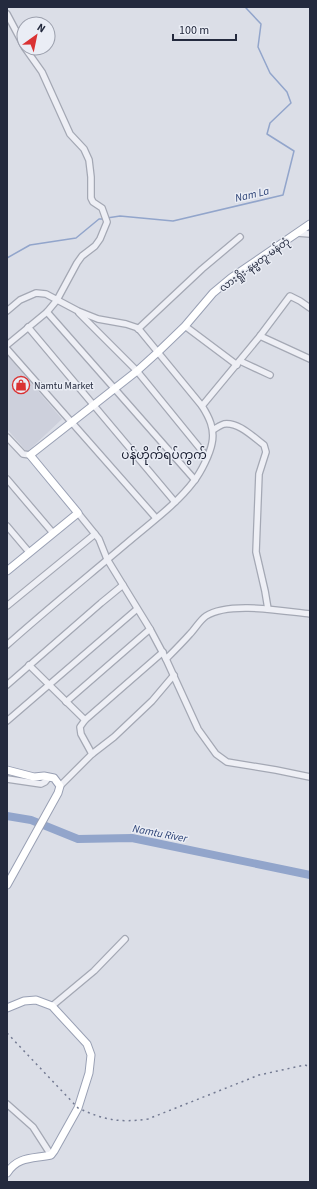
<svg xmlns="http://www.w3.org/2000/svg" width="317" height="1189" font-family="'Source Sans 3','Noto Sans Myanmar',sans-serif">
	<rect width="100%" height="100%" fill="#dbdee7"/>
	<polygon fill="#cdd0dc" points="7,355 62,419 27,452 7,429"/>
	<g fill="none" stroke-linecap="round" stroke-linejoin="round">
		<g stroke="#92a5cb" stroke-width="1.5">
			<polyline points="107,218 120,216 173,221 283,195 294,151 267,134 270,123 291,103 287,92 270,73 258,47 261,24 246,8 248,7"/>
			<polyline points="7,258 30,245 76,238 99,219 103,219"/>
		</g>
		<polyline stroke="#92a5cb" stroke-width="8" points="7,816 31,820 78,839 132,838 310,875"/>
		<g stroke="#a4a8b4" stroke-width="8">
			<g id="minor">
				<polyline points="7,14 24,46"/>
				<polyline points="297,233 310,234"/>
				<path d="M7 311 20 300 36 293 46 294 78 311 98 319 126 324 138 328 202 406C209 417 215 429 212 443 210 454 201 472 194 481 176 505 150 523 127 543 87 577 46 610 7 645"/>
				<polyline points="47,312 195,480"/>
				<polyline points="79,313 137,371 207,457"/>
				<polyline points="185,326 237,365"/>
				<polyline points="28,327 175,502"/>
				<polyline points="138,329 202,269 240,237"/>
				<polyline points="260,336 310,359"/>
				<polyline points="7,345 47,312 57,300 77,263 82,256 95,246 100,239 107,222 102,208 93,202 91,198 91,177 89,160 84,149 70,134 42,72 25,48"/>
				<polyline points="7,349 156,518"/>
				<polyline points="240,361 270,375"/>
				<polyline points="202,406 260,336 290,296 300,301 310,308"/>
				<path d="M213 430C216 428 221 425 224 424 239 422 253 437 264 445L266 452 259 474 256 552 265 591 268 609"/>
				<polyline points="7,437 23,454 30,455"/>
				<polyline points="7,479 53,533"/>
				<polyline points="78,513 99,539 107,559 150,629 166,659 198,729 216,754 227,762 276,770 310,777"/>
				<polyline points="7,526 29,552"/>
				<polyline points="7,606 95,534"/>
				<path d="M166 659C174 651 182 643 190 634 195 629 200 620 206 616 229 601 283 611 310 614"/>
				<polyline points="29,665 85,720"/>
				<polyline points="7,685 101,603 123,585"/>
				<polyline points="66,702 150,629"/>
				<polyline points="7,721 137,609"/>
				<polyline points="92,754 81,734 80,727 85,720 163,652"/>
				<polyline points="7,779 41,784 45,782 49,777"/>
				<polyline points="60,786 92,754 114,737 152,701 174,675"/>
				<polyline points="52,1006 94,971 125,939"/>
				<polyline points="7,1104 33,1127 51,1155"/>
			</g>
		</g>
		<g stroke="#99a0b4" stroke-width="9">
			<g id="major">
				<polyline points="7,571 78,513 30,455 137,371 158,352 185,326 213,293 231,278 310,224"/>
				<polyline points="7,770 34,777 44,776 54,778 60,786 58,793 7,885"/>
				<path d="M7 1008 24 1001 36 1000 52 1006 87 1044 91 1055 89 1073 78 1108 54 1151 51 1155C33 1159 18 1156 7 1173"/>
			</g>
		</g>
		<use href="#minor" stroke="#eeeff5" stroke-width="5.5"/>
		<use href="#major" stroke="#fff" stroke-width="7"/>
		<path stroke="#737a92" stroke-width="1.5" stroke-dasharray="2 4" stroke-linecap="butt" d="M7 1033 78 1108C104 1120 119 1123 148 1119L259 1075 305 1065 310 1067"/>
	</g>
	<defs>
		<g id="shop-ring" transform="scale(0.9)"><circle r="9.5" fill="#eaedf5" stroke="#da3233" stroke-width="1.5"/><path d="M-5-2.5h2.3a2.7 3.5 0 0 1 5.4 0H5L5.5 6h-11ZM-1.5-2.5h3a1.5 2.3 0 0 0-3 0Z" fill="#da3233"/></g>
	</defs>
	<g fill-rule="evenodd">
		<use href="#shop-ring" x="21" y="385"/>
	</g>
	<g text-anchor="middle" stroke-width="3" stroke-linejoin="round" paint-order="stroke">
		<g font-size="10" fill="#242a3e" stroke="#eaedf5">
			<text transform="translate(254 264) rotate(-36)" y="4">လားရှိုး-နမ္မတူ-မန်တုံ</text>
		</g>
		<g font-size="10" fill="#242a3e" stroke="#eaedf5" text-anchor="start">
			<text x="34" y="389">Namtu Market</text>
		</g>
		<g font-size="11" font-style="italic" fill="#2b4175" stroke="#eaedf5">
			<text transform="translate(252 194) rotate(-13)" y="4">Nam La</text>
			<text transform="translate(160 833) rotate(11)" y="4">Namtu River</text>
		</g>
		<g font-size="12" fill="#161b2e" stroke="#eaedf5">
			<text x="164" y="459">ပန်ဟိုက်ရပ်ကွက်</text>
		</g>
	</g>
	<rect width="317" height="1189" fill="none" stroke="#242a3e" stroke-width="16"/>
	<g transform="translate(36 36) rotate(33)"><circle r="19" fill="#eaedf5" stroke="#9b9fac"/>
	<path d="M0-3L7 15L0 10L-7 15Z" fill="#da3233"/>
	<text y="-6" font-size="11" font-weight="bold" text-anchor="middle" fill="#242a3e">N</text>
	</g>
	<path d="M173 34v6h63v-6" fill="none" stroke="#242a3e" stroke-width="2"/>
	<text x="179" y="34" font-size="12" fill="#242a3e" stroke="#eaedf5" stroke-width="3" paint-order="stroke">100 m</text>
</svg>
